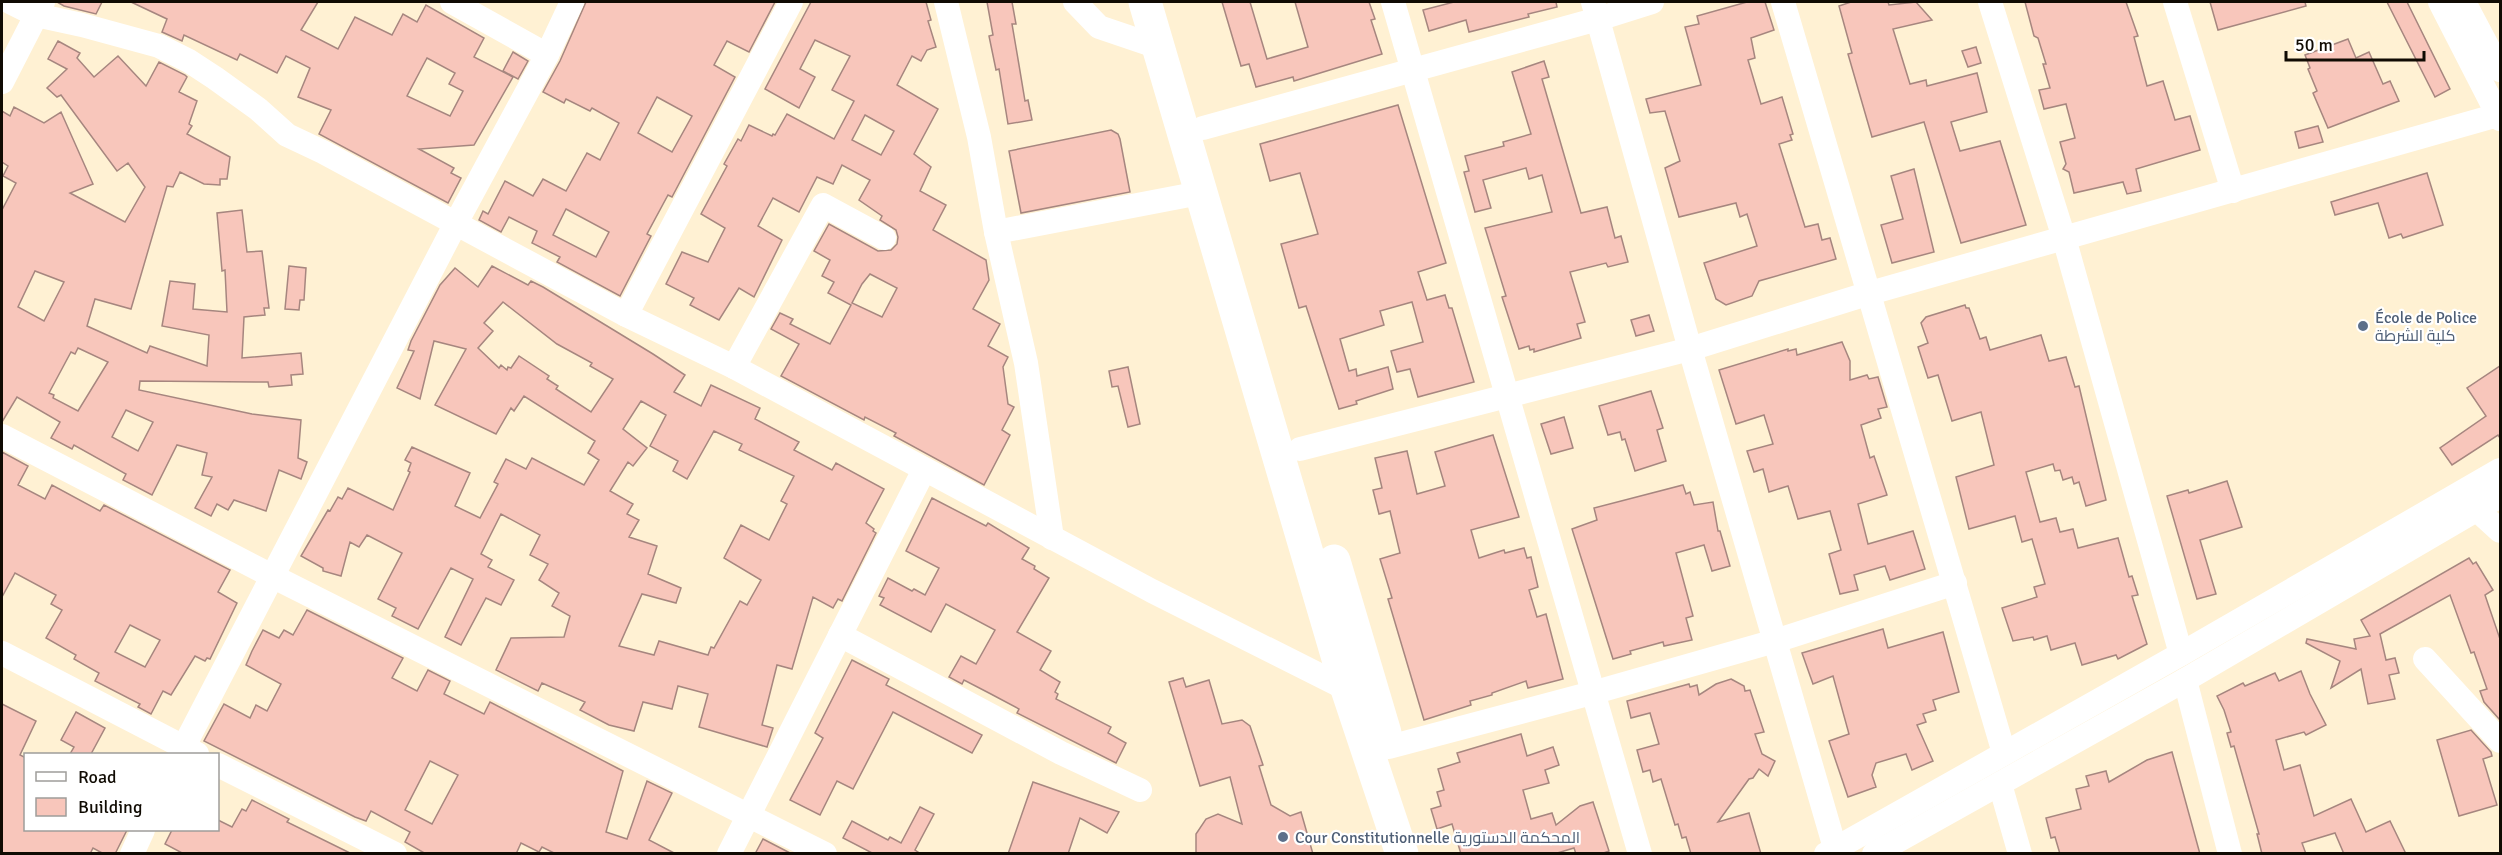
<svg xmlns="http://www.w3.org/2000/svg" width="2502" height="855" font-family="Signika,Cairo,sans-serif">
	<rect width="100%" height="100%" fill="#fff1d3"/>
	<g fill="#f8c6bb" stroke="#a6867f" stroke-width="1.5" fill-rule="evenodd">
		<polygon points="57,2 102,2 96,14 64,6"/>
		<path d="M131 2H318L301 30 338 49 355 17 392 35 403 14 417 22 426 5 484 38 474 57 513 77 474 145 419 149 454 168 451 173 461 178 448 203 319 134 331 110 298 97 310 68 286 56 277 73 240 54 237 60 184 35 182 41 162 32 167 19ZM427 58 455 73 449 84 463 91 450 116 407 96Z"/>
		<path d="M586 2H775L749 52 727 41 714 65 735 77 672 197 668 195 647 234 651 236 620 296 557 262 560 257 532 243 537 231 509 217 501 232 479 220 483 211 488 214 505 181 533 196 543 179 566 191 587 153 600 160 619 123 592 108 590 111 566 99 564 103 543 92 560 61ZM657 97 692 116 672 152 638 133ZM566 209 609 232 596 257 553 235Z"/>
		<path d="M811 2H926L931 20 928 21 936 47 927 50 921 61 912 56 897 85 938 109 914 154 931 167 920 191 946 205 933 230 986 260 989 280 973 309 1000 324 988 346 1008 357 1003 367 1008 404 1014 407 1002 430 1010 435 984 485 894 436 896 433 865 417 864 420 781 376 799 344 771 329 780 313 793 319 790 324 830 344 851 305 828 293 834 282 822 276 830 260 814 251 829 224 878 251 891 250 897 244 898 237 896 230 880 220 882 216 859 200 870 180 842 165 833 184 817 177 799 212 773 198 758 226 782 240 754 297 739 288 719 320 690 305 694 298 666 284 682 252 708 262 725 228 701 214 727 166 724 164 738 139 741 141 749 125 772 136 773 134 775 135 787 114 834 139 854 101 832 90 850 56 815 40 800 69 815 77 799 108 765 89ZM865 115 894 131 881 155 852 140ZM870 274 897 288 882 317 852 303 862 284Z"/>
		<polygon points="987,2 1012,2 1016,24 1012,24 1019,65 1025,101 1028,100 1032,120 1008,124 999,69 996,70 989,36 993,35"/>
		<polygon points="1222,2 1250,2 1267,59 1308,47 1295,2 1369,2 1375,19 1371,20 1382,54 1294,81 1293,77 1256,87 1249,64 1241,66"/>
		<polygon points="1454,2 1556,2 1557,7 1528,14 1529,17 1469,32 1466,20 1429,31 1423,10"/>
		<polygon points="1747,2 1765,2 1774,30 1751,38 1755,58 1748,60 1761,104 1782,97 1793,134 1790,135 1792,140 1779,144 1805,227 1818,224 1822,240 1830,238 1836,259 1759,281 1752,296 1726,305 1716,299 1704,263 1757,246 1747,214 1740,217 1736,203 1679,217 1665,168 1680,161 1665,111 1650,113 1646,99 1701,85 1685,27 1699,24 1697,16"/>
		<polygon points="1851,2 1888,2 1889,5 1916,2 1932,20 1893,29 1910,84 1926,80 1927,86 1977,73 1987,112 1951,122 1960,151 2000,141 2026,225 1961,243 1924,122 1872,137 1848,54 1852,53 1839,6"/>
		<polygon points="2025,2 2126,2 2138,36 2134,37 2147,86 2163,81 2175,120 2190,116 2200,150 2136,169 2141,191 2127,194 2123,182 2074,193 2069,172 2063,169 2066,164 2060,142 2075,138 2066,104 2044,109 2039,90 2050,88 2043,64 2046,64 2038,38 2034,36"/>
		<polygon points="2210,2 2305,2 2306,6 2218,30"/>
		<polygon points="2387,2 2407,2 2450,89 2435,97"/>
		<polygon points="2348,39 2356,58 2369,52 2383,84 2390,81 2399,101 2328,128 2313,93 2317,91 2308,69 2310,68 2305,55"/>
		<path d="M58 41 80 53 77 58 94 77 118 56 146 86 159 62 185 75 187 77 179 92 197 101 189 124 192 126 187 134 230 157 227 179H220V185L204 184 180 172 173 187 167 186 131 309 95 299 87 326 147 353 150 346 207 366 209 335 162 326 170 281 195 284 193 309 227 312 225 270 222 271 217 213 242 210 247 252 262 251 269 308H264L265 315 244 317 242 358 301 353 303 374 291 375 292 385 269 387 268 382 140 381 139 390 252 414 301 420 298 458 307 462 301 479 279 470 266 511 234 500 228 510 217 504 211 516 195 508 212 477 202 475 207 453 177 445 152 495 123 480 126 474 74 445 72 449 51 438 60 422 17 397 2 422V210L16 183 3 176 8 166 2 162V111L10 116 14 107 44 123 61 112 93 184 70 193 125 222 145 187 128 163 117 171 61 95 57 97 47 88 67 69 48 59ZM35 271 64 282 44 321 18 307ZM78 348 108 362 78 411 53 398 54 395 49 393 71 352 75 354ZM126 410 153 422 138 451 112 437Z"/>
		<polygon points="1976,47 1981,63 1968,67 1962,51"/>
		<polygon points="513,52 528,61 518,79 503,71"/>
		<polygon points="1544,61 1549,77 1542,79 1581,213 1607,207 1615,238 1621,236 1628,262 1608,267 1606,263 1570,272 1585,322 1577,324 1581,338 1534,352 1534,349 1530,350 1529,346 1519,349 1502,297 1506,296 1485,228 1552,212 1542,175 1529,179 1526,168 1483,180 1491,208 1475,212 1464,172 1469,171 1465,156 1504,146 1503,142 1531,134 1512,72"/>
		<polygon points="1398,105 1446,263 1418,272 1427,300 1445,295 1449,308 1452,308 1474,382 1418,397 1410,369 1397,372 1391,351 1423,342 1412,302 1380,311 1384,325 1340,339 1349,371 1356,369 1357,376 1388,367 1393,389 1356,401 1357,404 1339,409 1306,306 1299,308 1281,244 1318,234 1300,173 1270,181 1260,144"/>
		<polygon points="2318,126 2323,142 2299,148 2295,132"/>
		<polygon points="1111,130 1118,134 1120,139 1130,192 1021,213 1009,151"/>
		<polygon points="1914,169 1934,252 1892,263 1881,225 1903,219 1891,176"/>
		<polygon points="2427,173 2443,225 2403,238 2401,234 2389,238 2378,203 2335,215 2331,202"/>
		<polygon points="289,266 306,268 304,300 300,300 299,310 285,309"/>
		<path d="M492 266 528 285 531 281 543 287 653 354 685 375 674 392 701 406 711 385 760 408 755 419 799 442 794 450 832 470 836 463 884 489 866 523 874 529 873 531 876 533 842 601 838 599 833 608 813 597 792 669 777 665 762 725 773 728 767 747 699 727 708 694 678 686 672 709 643 702 634 731 609 725 580 710 585 702 542 683 538 691 496 670 511 638 564 637 570 616 552 606 559 593 539 580 548 564 530 555 540 535 501 514 481 554 492 560 488 567 514 580 501 605 486 598 461 645 445 637 473 579 451 568 418 629 392 616 396 608 378 599 402 553 367 535 359 547 350 542 341 576 323 571V568L301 556 328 510 330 511 338 497 342 499 348 488 393 510 410 472 408 471 411 463 405 460 412 447 470 473 455 506 480 518 498 484 494 482 506 459 526 469 532 458 584 485 599 460 588 453 595 441 524 396 514 411 511 408 496 434 435 405 466 349 434 341 420 399 397 388 414 351 408 350 411 341 440 285 455 268 478 287ZM503 302 557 344 592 363 590 366 613 379 591 412 556 389 558 386 547 379 549 376 519 356 511 368 508 367 507 370 501 365 499 368 478 348 493 331 484 323ZM641 401 666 415 650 446 678 461 673 471 687 479 714 431 742 444 739 450 794 476 781 501 787 504 769 540 741 525 724 558 761 580 747 605 740 601 714 648 711 647 708 655 659 641 654 655 619 646 642 594 676 603 681 588 648 574 657 546 629 537 639 520 627 514 633 504 610 491 628 462 633 466 647 448 623 429Z"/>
		<polygon points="1965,305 1966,308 1969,308 1980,339 1986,337 1990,350 2041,335 2049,361 2066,357 2075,387 2079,386 2106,500 2086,506 2079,482 2074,484 2072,477 2063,480 2060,470 2055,471 2053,464 2026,472 2040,522 2056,518 2060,532 2073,529 2078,548 2118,538 2129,577 2132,576 2138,595 2132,596 2147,644 2118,659 2116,655 2082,665 2075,643 2051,650 2047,636 2034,640 2033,637 2013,641 2002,608 2037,597 2034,587 2045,584 2032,539 2022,542 2015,516 1969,529 1956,477 1994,465 1981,412 1952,421 1938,375 1928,378 1918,347 1928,343 1921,323 1926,317"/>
		<polygon points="1649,315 1654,331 1636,336 1631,320"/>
		<polygon points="1842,342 1850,361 1850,380 1867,375 1869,379 1878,377 1887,407 1878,409 1881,418 1861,425 1870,458 1874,456 1887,495 1858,504 1868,544 1913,531 1925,569 1890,580 1885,566 1854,575 1858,590 1840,594 1829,554 1841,550 1830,511 1798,519 1788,486 1769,492 1763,469 1754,472 1747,451 1773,444 1764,415 1736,424 1719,370 1788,349 1788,351 1796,349 1797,355"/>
		<polygon points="2500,366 2500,438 2498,435 2452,465 2440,448 2486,416 2467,388"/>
		<polygon points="1128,367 1140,424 1128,427 1118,386 1112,387 1109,371"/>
		<polygon points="1651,391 1663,428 1657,430 1666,461 1635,471 1625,439 1622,440 1620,432 1608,435 1599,406"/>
		<polygon points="1564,417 1573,448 1551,454 1541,424"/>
		<polygon points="1493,435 1519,517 1471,530 1479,558 1504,550 1505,553 1524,548 1527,558 1531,557 1538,587 1529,590 1537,617 1546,614 1563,679 1528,688 1526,681 1492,693 1492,695 1470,701 1471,705 1424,720 1388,599 1392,598 1380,559 1400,553 1390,511 1379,514 1373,490 1382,488 1375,458 1407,451 1417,494 1445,486 1435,452"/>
		<path d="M2 452 28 466 18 485 45 499 52 485 100 511 104 505 230 570 218 592 237 603 210 659 207 658 205 661 195 656 171 695 163 691 151 714 138 707 140 704 95 681 99 673 74 659 76 655 46 638 62 610 51 604 56 595 15 573 2 597ZM130 625 160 640 145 667 115 652Z"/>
		<polygon points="2227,481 2242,527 2200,540 2216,594 2197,599 2167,496 2188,490 2189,493"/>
		<polygon points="1683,485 1686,494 1690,492 1694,505 1713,502 1718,531 1720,531 1730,566 1712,571 1704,545 1676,553 1693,616 1686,618 1692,640 1664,646 1663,642 1630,651 1631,654 1613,659 1572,529 1597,520 1594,508"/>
		<polygon points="932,498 986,526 988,523 1029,548 1022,559 1035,566 1034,569 1049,578 1017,632 1051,651 1040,670 1060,682 1055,692 1058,694 1056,699 1111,727 1108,733 1126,743 1116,763 1017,713 1019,709 989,693 964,680 962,684 949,677 961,656 976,664 995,630 946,604 931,632 880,605 884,598 879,596 888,578 912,591 914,589 925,595 939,568 906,551"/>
		<polygon points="2469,558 2473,564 2476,562 2493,590 2485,595 2500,639 2500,720 2484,702 2480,691 2487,689 2474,652 2471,653 2450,595 2380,634 2386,660 2395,658 2399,673 2389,675 2395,699 2368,704 2361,669 2331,688 2340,661 2306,643 2307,639 2356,649 2354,639 2370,636 2361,620"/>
		<path d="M307 610 403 658 392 678 417 691 428 670 450 681 444 694 484 714 490 702 623 771 606 832 627 839 647 781 672 793 649 840 676 854H556L542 847 539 852 521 843 516 854H426L405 842 410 832 371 811 366 821 355 817 204 741 224 704 250 718 256 705 267 711 281 684 246 665 252 651 263 630 279 638 284 630 293 635ZM430 761 458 775 432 824 405 810Z"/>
		<polygon points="1883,629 1888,648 1943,632 1959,692 1933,700 1936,710 1923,714 1926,722 1917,725 1933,761 1912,770 1906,754 1876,763 1872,775 1876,787 1848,797 1829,741 1849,734 1833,676 1813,684 1802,653"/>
		<polygon points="852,660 889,679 886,685 982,735 972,753 893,712 853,789 837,781 820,815 790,800 823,738 815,733"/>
		<polygon points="2301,671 2310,694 2326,725 2306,735 2304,732 2276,740 2284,770 2300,765 2314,816 2351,799 2366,832 2390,821 2406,854 2344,854 2335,833 2302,843 2306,854 2262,854 2257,834 2259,834 2234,746 2231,747 2227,733 2231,732 2224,710 2217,696 2243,683 2245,686 2275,673 2279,681"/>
		<polygon points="1183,678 1186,687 1209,680 1222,724 1242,720 1250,726 1263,765 1259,766 1271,805 1290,816 1301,812 1313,854 1196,854 1196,834 1206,819 1218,814 1242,824 1230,777 1200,786 1169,682"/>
		<polygon points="1731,679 1744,686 1745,691 1750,690 1764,732 1755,734 1762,754 1775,761 1768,776 1759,769 1753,778 1749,779 1718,822 1749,813 1761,854 1691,854 1686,837 1682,838 1678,824 1675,825 1661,779 1653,782 1650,770 1643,772 1637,750 1659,744 1650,713 1631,718 1627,701 1689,684 1690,687 1697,685 1699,695 1716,684"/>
		<polygon points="2,704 36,721 20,755 26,758 26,830 127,830 115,854 104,854 93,848 90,854 2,854"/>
		<polygon points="76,712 105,728 91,754 70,754 74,747 61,740"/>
		<polygon points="2471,730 2491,752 2492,756 2483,759 2497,805 2459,816 2437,740"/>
		<polygon points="1521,734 1527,756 1553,747 1559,765 1545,770 1549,783 1523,790 1531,819 1552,813 1556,825 1580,806 1593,802 1609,851 1601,854 1576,854 1574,848 1554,854 1461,854 1452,824 1437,829 1431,809 1441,806 1437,792 1444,790 1438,769 1460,762 1457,753"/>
		<polygon points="2172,752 2200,854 2060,854 2055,837 2051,838 2046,818 2081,809 2076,789 2089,786 2086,776 2106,771 2109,782 2147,760"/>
		<polygon points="1033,782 1119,812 1107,833 1080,818 1068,854 1008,854"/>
		<polygon points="252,800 289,819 287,822 352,854 184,854 165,844 172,830 218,830 218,820 232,827 242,809 246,811"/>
		<polygon points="920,807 934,814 915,850 921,854 874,854 843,838 852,821 888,840 890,837 901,843"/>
		<polygon points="763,839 792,854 755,854"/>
	</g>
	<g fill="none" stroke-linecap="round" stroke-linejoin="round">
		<g stroke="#fff" stroke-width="24">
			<polyline points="10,2 36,15 82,25 159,46 189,61 215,78 258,109 287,135 323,152 626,315 734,367 1152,591 1347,689"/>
			<polyline points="452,2 547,55"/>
			<polyline points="946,2 979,137 996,232 1026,363 1052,538"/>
			<polyline points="1075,2 1099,27 1158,47"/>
			<polyline points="1393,2 1640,854"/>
			<polyline points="1593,2 1690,349 1835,848"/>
			<polyline points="1783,2 2004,753"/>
			<polyline points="1990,2 2064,238 2181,654"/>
			<polyline points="2175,2 2233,191"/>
			<polyline points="2440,2 2500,119"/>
			<polyline points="2464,2 2500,70"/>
			<polyline points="2,82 43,2"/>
			<polyline points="1203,128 1598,19 1652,2"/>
			<polyline points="996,232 1200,193"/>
			<polyline points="626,315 791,2"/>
			<polyline points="734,367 823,205 884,238"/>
			<polyline points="2,436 272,576 825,854"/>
			<polyline points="1300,449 1690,349 1870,293 2498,115"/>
			<polyline points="2477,510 2500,531"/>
			<polyline points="840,635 1061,753 1140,790"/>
			<polyline points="2,653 197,754"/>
			<polyline points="2425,659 2500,741"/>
			<polyline points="2185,680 2230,854"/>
			<polyline points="1389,747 1592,693 1775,641 1955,583"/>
			<polyline points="180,754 456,223 547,55 572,2"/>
			<polyline points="218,765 395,854"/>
			<polyline points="2000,784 2020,854"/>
			<polyline points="132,854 143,830"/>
			<polyline points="729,854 924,470"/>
			<polyline points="1826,854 2181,654 2500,470"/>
			<polyline points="1874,854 2185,680 2500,496"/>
		</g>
		<g stroke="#fff" stroke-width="33">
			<polyline points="1145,2 1347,689 1402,854"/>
			<polyline points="1334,561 1385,733"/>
		</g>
	</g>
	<g fill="#5c6f8a" stroke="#fff" stroke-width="2">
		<circle cx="2363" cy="326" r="6"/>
		<circle cx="1283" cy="837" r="6"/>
	</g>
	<g text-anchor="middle" stroke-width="4.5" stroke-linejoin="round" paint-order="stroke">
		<g font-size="16" fill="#4e5e75" stroke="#fff" text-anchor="start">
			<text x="2375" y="323">École de Police<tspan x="2375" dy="18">كلية الشرطة</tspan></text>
			<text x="1295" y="843">Cour Constitutionnelle المحكمة الدستورية</text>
		</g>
	</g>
	<rect width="2502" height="855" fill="none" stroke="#100b03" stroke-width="6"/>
	<rect x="24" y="753" width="195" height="78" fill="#ffffff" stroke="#9f9d9a" stroke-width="1.5"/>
	<rect x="36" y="772" width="30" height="9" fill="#ffffff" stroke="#9f9d9a" stroke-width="1.5"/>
	<text x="78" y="783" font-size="18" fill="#100b03">Road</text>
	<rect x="36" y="798" width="30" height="18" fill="#f8c6bb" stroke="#9f9d9a" stroke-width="1.5"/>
	<text x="78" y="813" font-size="18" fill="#100b03">Building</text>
	<path d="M2286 51v9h138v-9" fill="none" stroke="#100b03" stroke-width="3"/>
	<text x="2295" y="51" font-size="18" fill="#100b03" stroke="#ffffff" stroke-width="4.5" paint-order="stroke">50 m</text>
</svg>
